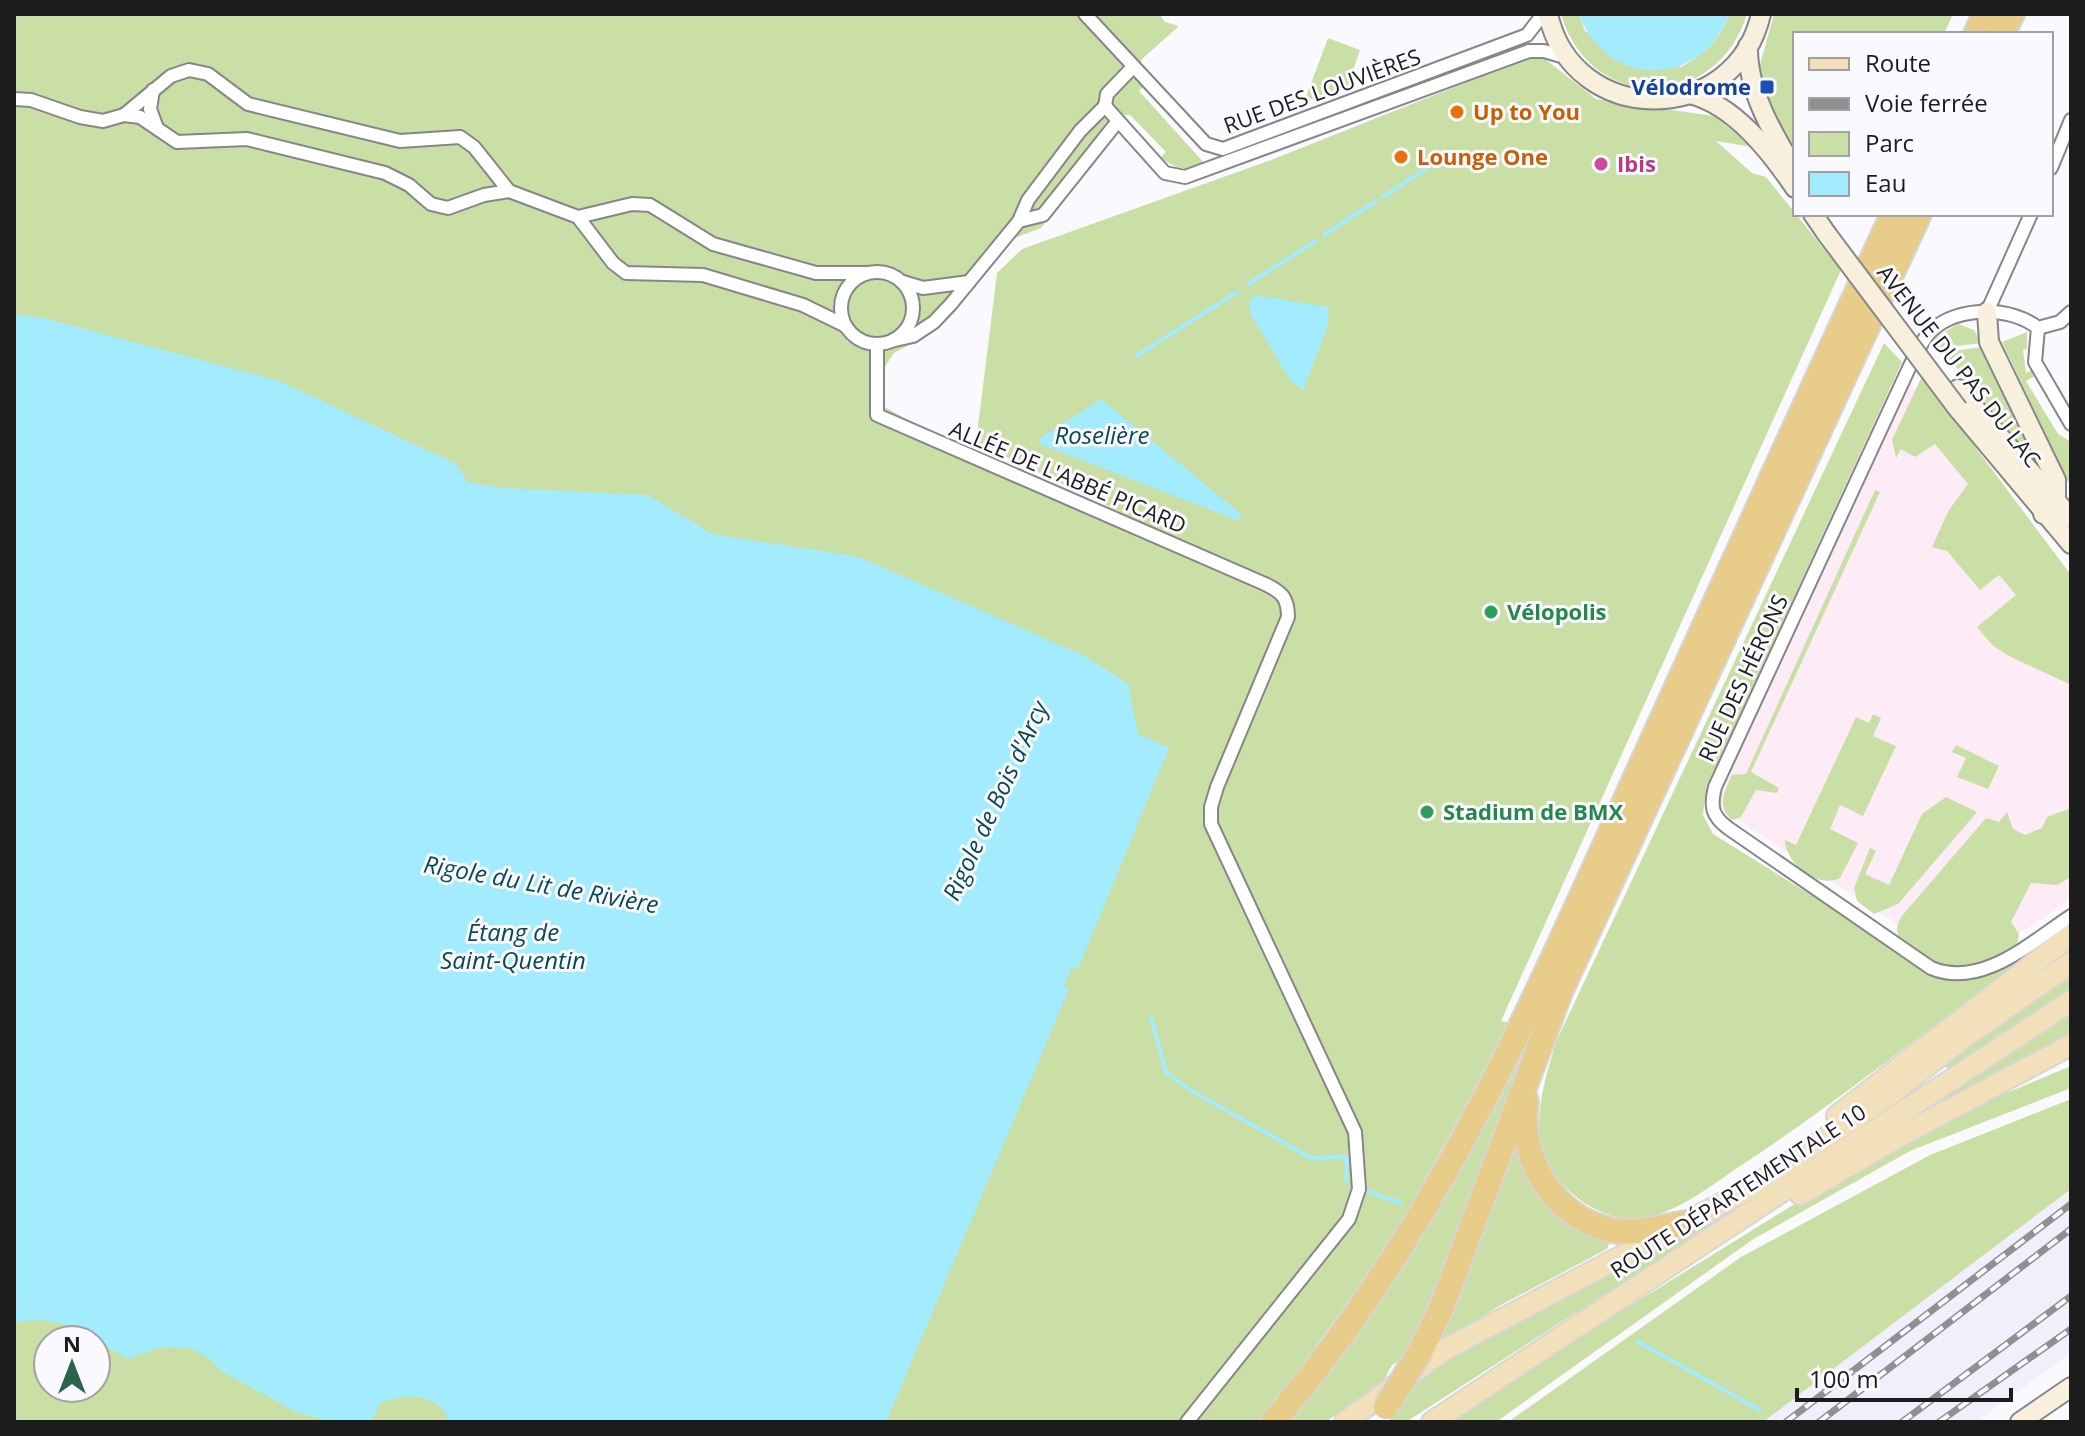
<svg xmlns="http://www.w3.org/2000/svg" width="2085" height="1436" font-family="'Open Sans',sans-serif">
	<rect width="100%" height="100%" fill="#fafafe"/>
	<polygon fill="#fdebf5" points="1882,347 2071,594 2071,899 1990,954 1935,949 1689,788"/>
	<polygon fill="#f1effb" points="2071,1189 2071,1353 1976,1422 1763,1422"/>
	<g fill="#cadfa5" fill-rule="evenodd">
		<path d="M14 14H1159L1165 22 1179 26 1142 59 1140 64 1145 72 1137 82 1144 86 1139 91 1205 164C1189 172 1174 169 1161 157L1166 152 1130 115H1123L1127 120 1041 228 1012 239 956 308 922 338 894 353 882 371 879 404 925 429 1182 542 976 442 997 273 1022 249 1271 160 1530 57 1545 59 1596 99 1714 116 1753 147 1716 141 1752 173 1766 177 1841 270 1501 1021 1511 1023 1389 1245 1261 1422H14ZM48 1340H96V1388H48Z"/>
		<path d="M1561 14H1579L1585 31 1681 67C1705 53 1720 40 1729 14H1747C1717 112 1590 114 1561 14Z"/>
		<polygon points="1774,14 1953,14 1944,34 1795,34 1795,162 1777,134 1758,72"/>
		<polygon points="1328,38 1360,50 1348,86 1304,102"/>
		<polygon points="1958,324 1974,330 1981,343 1940,348 1933,339"/>
		<polygon points="2027,332 2027,349 2023,350 2026,373 2032,370 2035,376 2026,381 2058,434 2071,442 2071,488 2002,342"/>
		<path d="M1884 343 1902 362 1706 788 1703 815 1713 834 1944 978C1994 984 2032 947 2071 921V926C1961 1002 1859 1087 1748 1161 1718 1180 1683 1210 1648 1217 1616 1223 1588 1209 1566 1188 1523 1147 1541 1092 1556 1042Z"/>
		<polygon points="1983,347 2044,477 1944,352"/>
		<polygon points="1922,376 2071,575 2071,685 2009,656 1992,645 1977,627 2016,595 1999,575 1980,590 1947,551 1932,547 1949,510 1968,484 1935,444 1915,457 1901,449 1896,458 1892,440"/>
		<path d="M1875 490 1880 492 1751 772 1779 788 1777 793 1756 790 1741 817 1732 820C1716 807 1725 790 1732 775L1746 774Z"/>
		<path d="M1873 714 1881 718 1873 736 1896 746 1863 816 1840 805 1830 829 1858 843 1840 878C1817 889 1786 864 1785 840L1796 845 1856 717 1869 723Z"/>
		<polygon points="1956,745 1999,766 1988,789 1957,777 1966,758 1952,752"/>
		<polygon points="1946,797 1977,812 1898,904 1874,914 1857,901 1854,888 1870,848 1876,851 1865,874 1889,885 1922,814"/>
		<path d="M2071 808V877L2057 885 2031 883 2011 922 2019 934 2017 945C2005 953 1992 964 1978 968 1959 974 1896 952 1897 929 1897 924 1900 921 1901 917L1986 818 1999 822 2007 812 2013 829 2025 835 2042 828 2047 817Z"/>
		<polygon points="2071,973 2071,991 1949,1071 1942,1062"/>
		<polygon points="2071,1011 2071,1040 1875,1140"/>
		<polygon points="1537,1023 1435,1303 1410,1354 1392,1365 1384,1380 1326,1422 1287,1422 1364,1322"/>
		<polygon points="2071,1066 2071,1088 1910,1151 1752,1240 1496,1422 1442,1422 1861,1163 1992,1099"/>
		<polygon points="2071,1099 2071,1189 1763,1422 1508,1422 1741,1257 1930,1155"/>
		<polygon points="1512,1132 1523,1157 1611,1240 1607,1249 1503,1304 1438,1343"/>
		<polygon points="1734,1211 1406,1422 1388,1422 1423,1370"/>
	</g>
	<g fill="#a3ebfe">
		<path d="M1579 14H1729C1702 89 1606 89 1579 14Z"/>
		<polygon points="1255,295 1328,307 1328,325 1303,391 1290,380 1250,313 1249,303"/>
		<path d="M14 314 47 319 279 381 456 464 468 482 501 488 648 495 712 534 859 557 1085 656 1128 684 1138 734 1169 748 1078 969 1072 967 1064 987 1069 989 886 1422H446L447 1414C429 1391 404 1394 380 1403L371 1422H335L298 1413 223 1372 209 1358 190 1348 160 1347 128 1359C87 1337 64 1312 14 1323Z"/>
		<polygon points="1101,399 1240,513 1241,517 1237,520 1040,444 1039,439"/>
	</g>
	<g fill="none" stroke-linecap="round" stroke-linejoin="round">
		<g stroke="#a3ebfe" stroke-width="4">
			<polyline points="1436,162 1441,159"/>
			<polyline points="1383,197 1430,166"/>
			<polyline points="1324,235 1376,201"/>
			<polyline points="1248,284 1316,241"/>
			<polyline points="1136,356 1237,292"/>
			<polyline points="1151,1017 1166,1072 1192,1091 1311,1158 1347,1157 1346,1181"/>
			<polyline points="1366,1191 1401,1203"/>
			<polyline points="1638,1342 1760,1410"/>
		</g>
		<g stroke="#86868a" stroke-width="16">
			<g id="minor">
				<polyline points="1085,14 1206,144 1223,149 1527,35 1543,14"/>
				<polyline points="153,90 150,109 157,128"/>
				<polyline points="14,99 31,100 80,117 103,121 124,115 140,117 177,142 247,139 385,173 409,185 431,204 448,208 484,195 509,191"/>
				<polyline points="1105,106 1165,173 1185,177 1529,51 1544,51 1568,58"/>
				<polyline points="124,115 171,76 189,70 208,74 248,104 400,141 460,137 474,147 509,191 578,217 632,204 650,205 713,244 816,273 865,273"/>
				<polyline points="2051,168 2071,120"/>
				<polyline points="578,217 613,263 626,273 703,275 803,305 844,325"/>
				<polyline points="1019,221 1043,215 1118,121"/>
				<circle cx="877" cy="308" r="36"/>
				<polyline points="903,282 923,288 969,282"/>
				<polyline points="1987,312 2031,214"/>
				<path d="M2071 312 2060 322 2038 328C2011 306 1958 306 1932 330 1922 339 1915 356 1909 368L1715 787C1710 807 1712 816 1728 828L1931 968C1981 989 2030 943 2071 916"/>
				<polyline points="2038,328 2035,362 2071,424"/>
				<polyline points="895,340 913,336 934,322 951,304 1019,221 1028,200 1080,131 1105,106 1107,94 1133,67"/>
				<path d="M877 345V415L1265 584C1282 592 1288 598 1288 617L1217 787 1211 807V824L1355 1132 1359 1189 1349 1219 1187 1422"/>
			</g>
		</g>
		<g stroke="#86868a" stroke-width="22">
			<g id="secondary">
				<path d="M1548 14C1573 128 1735 128 1761 14"/>
				<path d="M1748 46C1747 90 1772 132 1794 169"/>
				<path d="M1690 94C1734 105 1770 151 1795 188"/>
				<polyline points="1813,214 1826,233"/>
				<polyline points="1987,312 1989,342 2056,480 2056,503 2043,514"/>
				<polyline points="1958,389 2071,518"/>
				<polyline points="1958,409 2071,544"/>
				<polyline points="2020,1422 2071,1387"/>
			</g>
		</g>
		<g stroke="#d6d6d6" stroke-width="24">
			<g id="primary">
				<polyline points="1837,1116 2071,935"/>
				<polyline points="1800,1194 1898,1137 2071,1045"/>
				<polyline points="1345,1422 1444,1350 1753,1187 1888,1096 1963,1038 2071,963"/>
				<polyline points="1432,1422 2071,1001"/>
			</g>
		</g>
		<g stroke="#d6d6d6" stroke-width="28">
			<g id="motorway">
				<polyline points="1976,34 1985,14"/>
				<polyline points="2002,34 2012,14"/>
				<path d="M1526 1101C1518 1157 1553 1218 1611 1230 1635 1235 1662 1227 1686 1223"/>
				<polyline points="1421,1350 1441,1309 1560,992 1919,214"/>
				<path d="M1273 1422C1428 1242 1523 1026 1620 812 1711 612 1801 413 1893 214"/>
			</g>
		</g>
		<use href="#minor" stroke="#fff" stroke-width="12"/>
		<use href="#secondary" stroke="#f8f0dc" stroke-width="18"/>
		<use href="#primary" stroke="#f1e0b9" stroke-width="20"/>
		<use href="#motorway" stroke="#e8cc8a" stroke-width="24"/>
		<g stroke="#909092" stroke-width="7">
			<g id="rail">
				<polyline points="1786,1422 2071,1204"/>
				<polyline points="1819,1422 2071,1229"/>
				<polyline points="1902,1422 2071,1296"/>
				<polyline points="1939,1422 2071,1329"/>
			</g>
		</g>
		<use href="#rail" stroke="#fafafe" stroke-width="4" stroke-dasharray="12" stroke-linecap="butt"/>
		<g stroke="#86868a" stroke-width="22" stroke-linecap="butt">
			<polyline id="secondary-bridge" points="1826,233 1958,409"/>
		</g>
		<g stroke="#d6d6d6" stroke-width="28" stroke-linecap="butt">
			<polyline id="motorway-bridge" points="1386,1407 1421,1350"/>
		</g>
		<use href="#secondary-bridge" stroke="#f8f0dc" stroke-width="18"/>
		<use href="#motorway-bridge" stroke="#e8cc8a" stroke-width="24"/>
	</g>
	<rect fill="#1a4fb4" stroke="#fafafe" stroke-width="3" x="1759" y="79" width="16" height="16" rx="4"/>
	<g fill="#e8710a" stroke="#fafafe" stroke-width="3">
		<circle cx="1457" cy="112" r="8"/>
		<circle cx="1401" cy="157" r="8"/>
	</g>
	<circle fill="#d1479c" stroke="#fafafe" stroke-width="3" cx="1601" cy="164" r="8"/>
	<g fill="#2e9e5b" stroke="#fafafe" stroke-width="3">
		<circle cx="1491" cy="612" r="8"/>
		<circle cx="1427" cy="812" r="8"/>
	</g>
	<g text-anchor="middle" stroke-width="6" stroke-linejoin="round" paint-order="stroke">
		<g font-size="22" font-weight="bold" fill="#164399" stroke="#fafafe" text-anchor="end">
			<text x="1751" y="95">Vélodrome</text>
		</g>
		<g font-size="22" fill="#1c1c1d" stroke="#fafafe">
			<text transform="translate(1322 91) rotate(-20)" y="8">RUE DES LOUVIÈRES</text>
			<text transform="translate(1959 366) rotate(52)" y="8">AVENUE DU PAS DU LAC</text>
			<text transform="translate(1068 477) rotate(23)" y="8">ALLÉE DE L'ABBÉ PICARD</text>
			<text transform="translate(1743 678) rotate(-65)" y="8">RUE DES HÉRONS</text>
			<text transform="translate(1738 1191) rotate(-33)" y="8">ROUTE DÉPARTEMENTALE 10</text>
		</g>
		<g font-size="22" font-weight="bold" fill="#c56008" stroke="#fafafe" text-anchor="start">
			<text x="1473" y="120">Up to You</text>
			<text x="1417" y="165">Lounge One</text>
		</g>
		<g font-size="22" font-weight="bold" fill="#b23c85" stroke="#fafafe" text-anchor="start">
			<text x="1617" y="172">Ibis</text>
		</g>
		<g font-size="22" font-weight="bold" fill="#27864d" stroke="#fafafe" text-anchor="start">
			<text x="1507" y="620">Vélopolis</text>
			<text x="1443" y="820">Stadium de BMX</text>
		</g>
		<g font-size="24" font-style="italic" fill="#094956" stroke="#fafafe">
			<text x="1102" y="444">Roselière</text>
			<text transform="translate(996 801) rotate(-65)" y="8">Rigole de Bois d'Arcy</text>
			<text transform="translate(541 885) rotate(10)" y="8">Rigole du Lit de Rivière</text>
			<text x="513" y="941">Étang de<tspan x="513" dy="28">Saint-Quentin</tspan></text>
		</g>
	</g>
	<rect width="2085" height="1436" fill="none" stroke="#1c1c1d" stroke-width="32"/>
	<rect x="1793" y="32" width="260" height="184" fill="#fafafe" stroke="#a1a1a4" stroke-width="2"/>
	<rect x="1809" y="58" width="40" height="12" fill="#f1e0b9" stroke="#a1a1a4" stroke-width="2"/>
	<text x="1865" y="72" font-size="24" fill="#1c1c1d">Route</text>
	<rect x="1809" y="98" width="40" height="12" fill="#909092" stroke="#a1a1a4" stroke-width="2"/>
	<text x="1865" y="112" font-size="24" fill="#1c1c1d">Voie ferrée</text>
	<rect x="1809" y="132" width="40" height="24" fill="#cadfa5" stroke="#a1a1a4" stroke-width="2"/>
	<text x="1865" y="152" font-size="24" fill="#1c1c1d">Parc</text>
	<rect x="1809" y="172" width="40" height="24" fill="#a3ebfe" stroke="#a1a1a4" stroke-width="2"/>
	<text x="1865" y="192" font-size="24" fill="#1c1c1d">Eau</text>
	<g transform="translate(72 1364)"><circle r="38" fill="#fafafe" stroke="#a1a1a4" stroke-width="2"/>
	<path d="M0-6L14 30L0 20L-14 30Z" fill="#2b634b"/>
	<text y="-12" font-size="22" font-weight="bold" text-anchor="middle" fill="#1c1c1d">N</text>
	</g>
	<path d="M1797 1388v12h214v-12" fill="none" stroke="#1c1c1d" stroke-width="4"/>
	<text x="1809" y="1388" font-size="24" fill="#1c1c1d" stroke="#fafafe" stroke-width="6" paint-order="stroke">100 m</text>
</svg>
